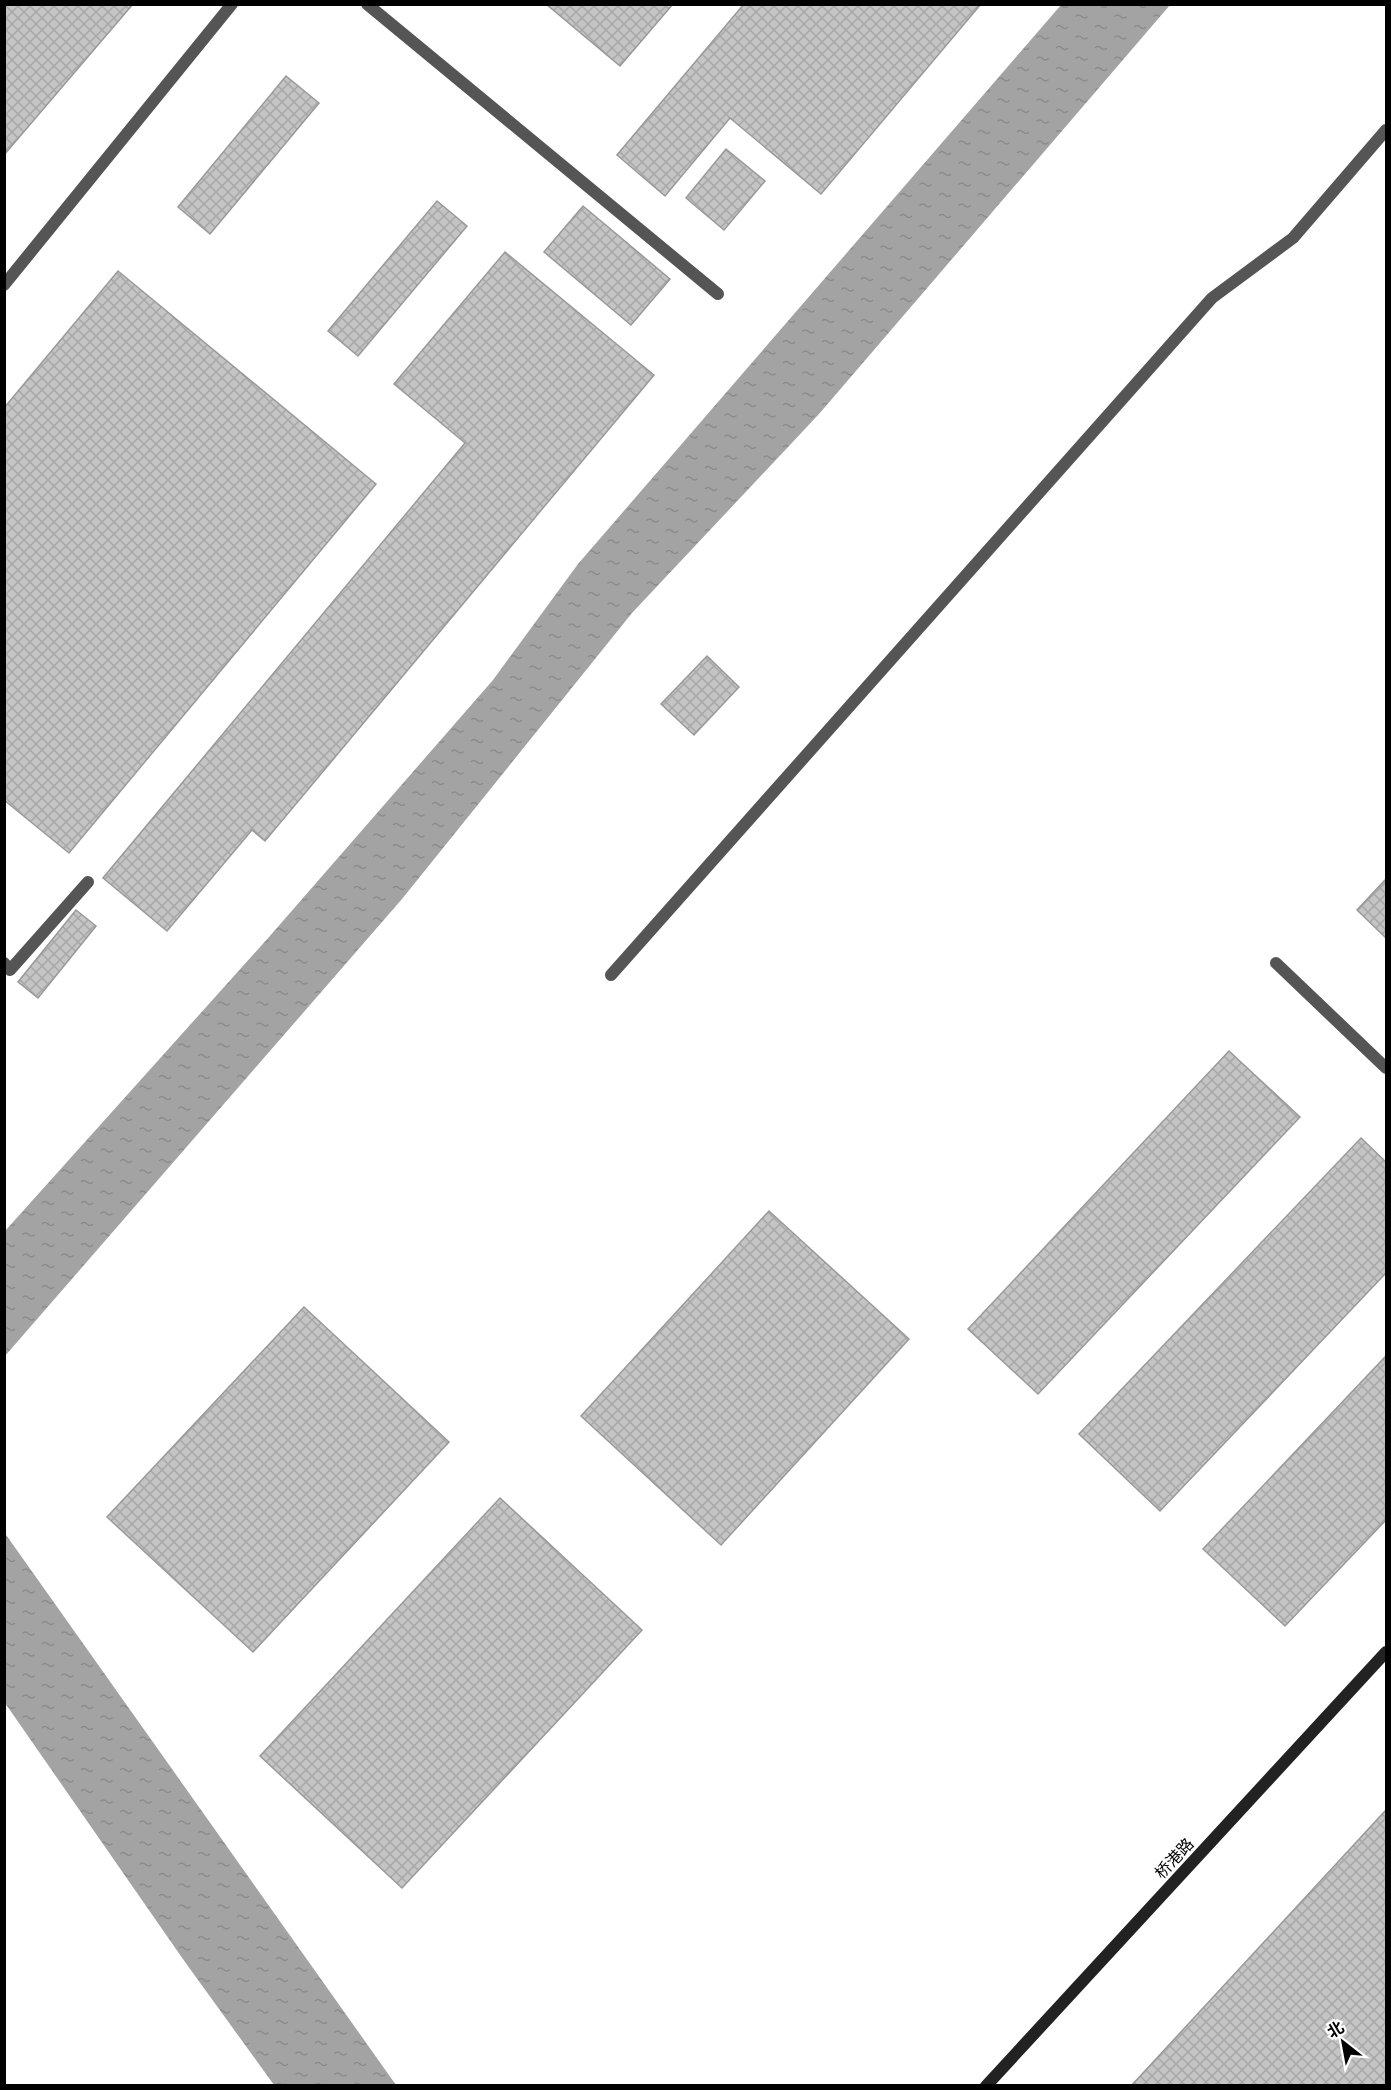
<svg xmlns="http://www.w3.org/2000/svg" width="1391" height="2090" font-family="Commissioner,'Noto Sans SC',sans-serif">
	<defs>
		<pattern id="water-ripples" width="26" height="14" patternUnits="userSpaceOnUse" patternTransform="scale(1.5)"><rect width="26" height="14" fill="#a3a3a3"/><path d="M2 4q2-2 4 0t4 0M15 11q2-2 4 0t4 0" fill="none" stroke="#8b8b8b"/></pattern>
		<pattern id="building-cross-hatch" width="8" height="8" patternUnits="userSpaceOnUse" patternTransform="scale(1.5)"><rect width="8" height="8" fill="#c4c4c4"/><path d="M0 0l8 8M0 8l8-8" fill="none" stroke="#a7a7a7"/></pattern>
	</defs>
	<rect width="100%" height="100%" fill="#fff"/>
	<g fill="url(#water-ripples)">
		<polygon points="1061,5 1170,5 819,414 632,613 402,899 5,1356 5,1231 269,937 493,680 578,564"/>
		<polygon points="4,1532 396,2085 274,2085 185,1962 5,1703"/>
	</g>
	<g fill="url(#building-cross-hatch)" stroke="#999" stroke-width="1.5">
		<polygon points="4,4 133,4 4,155"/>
		<polygon points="546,4 673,4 620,66"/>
		<polygon points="744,4 981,4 821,194 730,118 665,196 617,155"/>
		<polygon points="286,76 319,103 210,234 178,207"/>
		<polygon points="726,149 765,181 724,230 686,198"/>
		<polygon points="437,201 467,226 358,356 328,331"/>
		<polygon points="583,206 670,279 631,325 544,252"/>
		<polygon points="505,252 654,375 265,841 252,830 167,931 103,878 465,443 394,384"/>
		<polygon points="118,271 376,484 69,853 4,800 4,408"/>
		<polygon points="707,656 739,687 694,735 661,704"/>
		<polygon points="1386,879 1386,938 1357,910"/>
		<polygon points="76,910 96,926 38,998 18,982"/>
		<polygon points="1229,1051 1300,1117 1038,1394 968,1329"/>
		<polygon points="1361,1138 1386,1162 1386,1273 1160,1511 1079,1434"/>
		<polygon points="769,1211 909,1339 721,1545 581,1416"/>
		<polygon points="304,1307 449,1442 253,1652 107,1517"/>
		<polygon points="1386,1356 1386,1520 1285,1626 1203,1549"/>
		<polygon points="500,1498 642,1630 402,1888 260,1756"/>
		<polygon points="1386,1810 1386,2086 1131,2086"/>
	</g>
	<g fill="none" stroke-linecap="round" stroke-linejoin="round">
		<g stroke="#555" stroke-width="12">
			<polyline points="367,4 718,294"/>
			<polyline points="4,285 232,4"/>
			<polyline points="4,963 10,970 88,882"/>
			<polyline points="1276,963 1386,1068"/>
		</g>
		<polyline stroke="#555" stroke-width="12" points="611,975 1212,298 1293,238 1386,130"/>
		<polyline stroke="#222" stroke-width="12" points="986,2086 1386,1652"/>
	</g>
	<g text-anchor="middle" stroke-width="4.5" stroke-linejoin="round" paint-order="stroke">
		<g font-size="16" fill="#000" stroke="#fff">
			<text transform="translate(1174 1858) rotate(-47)" y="6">桥港路</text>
		</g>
	</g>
	<rect width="1391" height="2090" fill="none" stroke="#000000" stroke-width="12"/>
	<g transform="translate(1343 2042) rotate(329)" stroke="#ffffff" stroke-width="4.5" paint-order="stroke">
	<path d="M0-4.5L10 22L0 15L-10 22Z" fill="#000000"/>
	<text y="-9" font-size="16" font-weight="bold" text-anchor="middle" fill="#000000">北</text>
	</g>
</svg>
